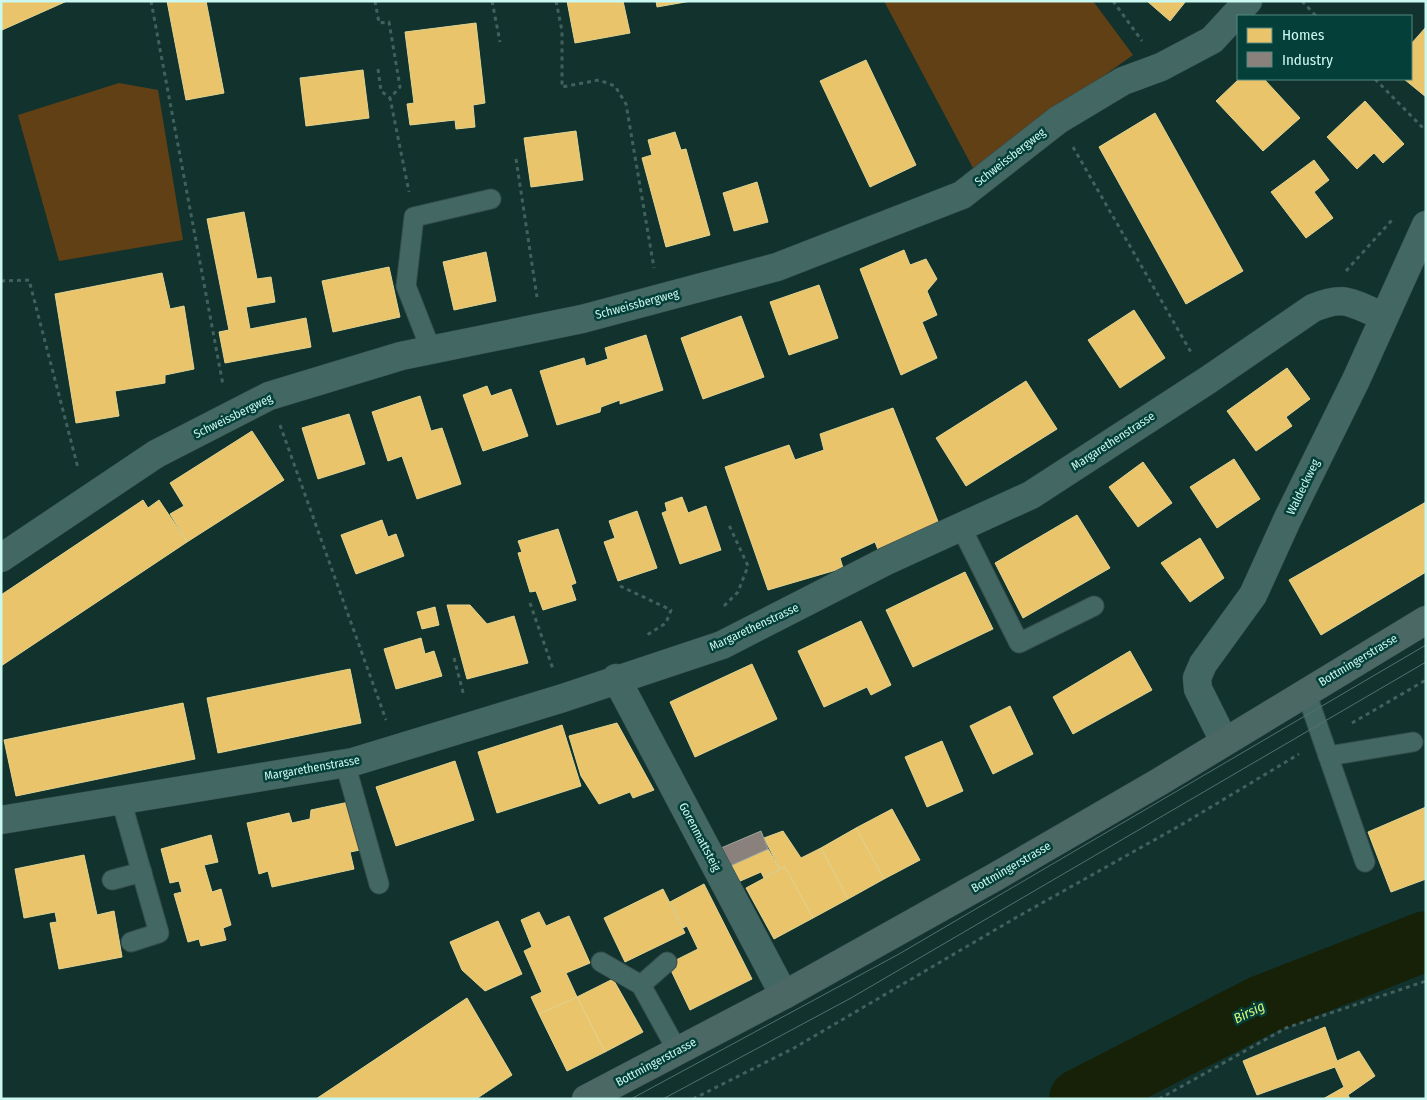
<svg xmlns="http://www.w3.org/2000/svg" width="1427" height="1100" font-family="'Fira Sans Condensed',sans-serif">
	<rect width="100%" height="100%" fill="#12322e"/>
	<g fill="#624015">
		<polygon points="884,1 1093,1 1133,55 973,168"/>
		<polygon points="119,83 158,90 183,240 59,261 18,115"/>
	</g>
	<g fill="#e9c46a" stroke="#e0d492">
		<polygon points="1,1 67,1 2,30"/>
		<polygon points="167,1 206,1 224,93 186,100"/>
		<polygon points="567,1 623,1 630,33 575,43"/>
		<polygon points="656,1 691,1 657,7"/>
		<polygon points="1147,1 1186,1 1170,21"/>
		<polygon points="476,23 485,103 473,105 475,127 456,129 455,120 410,125 407,104 414,103 405,32"/>
		<polygon points="1426,27 1426,97 1404,79 1411,79 1411,44"/>
		<polygon points="866,60 916,165 870,187 820,81"/>
		<polygon points="363,70 369,118 306,126 300,78"/>
		<polygon points="1239,79 1264,79 1300,118 1263,151 1216,101"/>
		<polygon points="1365,101 1404,144 1383,163 1374,153 1357,169 1327,137"/>
		<polygon points="1155,113 1243,271 1186,304 1099,147"/>
		<polygon points="576,131 583,180 531,187 524,138"/>
		<polygon points="675,132 681,150 686,149 710,235 666,247 642,158 652,155 648,140"/>
		<polygon points="1314,160 1329,180 1314,192 1333,218 1306,238 1271,192"/>
		<polygon points="757,182 768,222 734,231 723,193"/>
		<polygon points="244,212 257,279 271,277 275,302 246,307 250,329 306,318 311,347 225,363 219,332 229,330 207,219"/>
		<polygon points="904,250 910,265 926,259 937,279 927,291 937,315 922,322 937,358 901,375 860,269"/>
		<polygon points="486,252 496,301 454,310 443,262"/>
		<polygon points="389,267 400,317 333,332 322,281"/>
		<polygon points="162,273 170,309 184,306 194,369 165,375 165,383 115,391 119,416 76,423 55,294"/>
		<polygon points="819,285 838,338 789,355 770,302"/>
		<polygon points="1134,310 1165,358 1120,388 1088,340"/>
		<polygon points="741,316 764,377 703,399 681,338"/>
		<polygon points="646,335 663,390 620,404 620,400 601,407 600,412 557,425 540,371 584,358 586,366 608,359 605,348"/>
		<polygon points="1287,368 1310,399 1286,417 1292,426 1256,451 1227,411"/>
		<polygon points="1026,381 1057,429 966,486 936,438"/>
		<polygon points="487,386 491,396 511,389 528,436 483,451 463,395"/>
		<polygon points="420,396 431,431 442,428 461,484 417,499 402,456 388,461 372,412"/>
		<polygon points="893,408 939,524 879,552 875,542 840,558 843,568 768,590 725,467 789,445 795,460 824,450 820,434"/>
		<polygon points="349,414 365,464 318,479 302,428"/>
		<polygon points="252,431 284,480 187,542 170,514 184,506 170,483"/>
		<polygon points="1234,459 1260,499 1217,528 1190,487"/>
		<polygon points="1143,462 1172,503 1138,527 1109,487"/>
		<polygon points="682,497 688,513 706,506 721,550 680,564 662,513 667,511 665,503"/>
		<polygon points="143,500 148,508 159,500 187,542 1,666 1,595"/>
		<polygon points="1426,502 1426,572 1321,635 1289,580"/>
		<polygon points="637,511 657,568 618,581 604,542 615,538 609,521"/>
		<polygon points="1077,515 1110,568 1023,618 995,563"/>
		<polygon points="382,520 388,537 396,534 404,556 356,574 341,535"/>
		<polygon points="558,529 576,583 571,585 576,600 543,610 536,591 530,592 518,553 522,552 518,541"/>
		<polygon points="1200,538 1224,578 1190,602 1161,563"/>
		<polygon points="965,572 993,629 913,667 886,610"/>
		<polygon points="447,605 470,605 487,624 514,616 528,663 467,679"/>
		<polygon points="435,607 439,625 422,629 417,612"/>
		<polygon points="861,621 891,685 871,695 867,687 824,707 798,651"/>
		<polygon points="421,638 425,654 434,651 442,676 396,689 384,649"/>
		<polygon points="1130,651 1152,690 1073,734 1053,697"/>
		<polygon points="752,664 777,719 695,757 670,702"/>
		<polygon points="350,669 361,723 218,753 207,698"/>
		<polygon points="183,703 195,759 16,796 4,740"/>
		<polygon points="1010,706 1033,754 993,774 970,726"/>
		<polygon points="617,723 654,790 633,798 630,792 599,804 581,776 569,736"/>
		<polygon points="562,725 581,786 497,813 478,752"/>
		<polygon points="942,741 963,791 927,807 905,757"/>
		<polygon points="455,761 474,820 396,846 376,787"/>
		<polygon points="349,802 360,850 350,852 354,869 272,887 268,871 259,874 247,823 289,813 292,823 310,819 311,810"/>
		<polygon points="1426,807 1426,879 1391,892 1368,832"/>
		<polygon points="892,809 920,860 884,879 856,828"/>
		<polygon points="856,828 884,879 848,899 821,848"/>
		<polygon points="783,831 801,858 821,848 848,899 813,918 785,867 780,869 764,838"/>
		<polygon points="211,835 218,862 204,865 212,892 221,889 231,925 223,928 226,940 201,946 199,939 188,942 174,894 182,892 179,881 170,883 161,849"/>
		<polygon points="768,849 780,869 764,878 761,872 738,882 730,866"/>
		<polygon points="84,855 97,915 114,911 122,957 59,969 50,923 57,922 55,912 24,918 15,869"/>
		<polygon points="785,867 813,918 774,939 746,888"/>
		<polygon points="704,884 752,979 690,1010 668,964 698,949 687,926 683,928 670,902"/>
		<polygon points="663,889 685,933 625,962 604,918"/>
		<polygon points="539,912 546,926 569,916 590,963 566,973 577,997 539,1014 531,997 542,992 524,951 532,947 521,920"/>
		<polygon points="498,921 522,974 485,991 462,970 450,942"/>
		<polygon points="613,979 643,1032 605,1052 577,997"/>
		<polygon points="577,997 605,1052 567,1071 539,1014"/>
		<polygon points="467,998 512,1075 476,1099 316,1099"/>
		<polygon points="1325,1027 1337,1061 1359,1051 1375,1076 1348,1095 1350,1099 1323,1099 1344,1087 1335,1067 1257,1095 1243,1061"/>
	</g>
	<polygon fill="#8a817c" stroke="#9ea59f" points="761,831 768,849 730,866 721,848"/>
	<g fill="none" stroke-linecap="round" stroke-linejoin="round">
		<polyline stroke="#172107" stroke-width="60" points="1079,1099 1262,1005 1426,941"/>
		<g stroke="#354e4b" stroke-width="21">
			<g id="service">
				<polyline points="431,350 406,286 414,217 491,199"/>
				<polyline points="961,527 1019,643 1094,606"/>
				<polyline points="1306,692 1365,862"/>
				<polyline points="1328,756 1413,742"/>
				<polyline points="345,763 379,884"/>
				<polyline points="121,800 159,933 131,942"/>
				<polyline points="112,880 142,872"/>
				<polyline points="601,962 641,985 677,1050"/>
				<polyline points="641,985 667,962"/>
			</g>
		</g>
		<g stroke="#354e4b" stroke-width="29">
			<g id="minor">
				<polyline points="1,558 156,454 269,396 401,356 582,319 777,267 962,195 1058,120 1123,81 1161,67 1212,40 1248,1"/>
				<polyline points="616,678 784,995"/>
				<polyline points="1224,741 1198,689 1197,678 1203,664 1253,595 1288,518 1356,380 1426,225"/>
				<path d="M1 820 353 762 563 698 722 645 886 561 1031 495 1208 380 1313 308C1346 294 1352 304 1383 316"/>
			</g>
		</g>
		<g stroke="#354e4b" stroke-width="29">
			<polyline id="secondary" points="586,1099 784,995 995,877 1159,782 1426,620"/>
		</g>
		<g stroke="#42615e" stroke-width="3" stroke-dasharray="4 4" stroke-linecap="butt">
			<polyline points="151,1 223,385"/>
			<polyline points="375,1 379,23 389,22 400,87 390,98 409,192"/>
			<polyline points="492,1 500,42"/>
			<polyline points="556,1 562,31 562,87 599,80 615,86 626,104 654,268"/>
			<polyline points="1113,1 1142,41"/>
			<polyline points="1302,1 1316,16"/>
			<polyline points="378,69 381,91 390,98"/>
			<polyline points="1375,79 1426,131"/>
			<polyline points="1073,147 1192,354"/>
			<polyline points="516,159 537,297"/>
			<polyline points="1346,271 1392,220"/>
			<polyline points="1,281 29,280 78,468"/>
			<polyline points="280,425 386,720"/>
			<polyline points="620,586 671,610 666,623 647,635"/>
			<polyline points="530,603 553,669"/>
			<polyline points="724,606 738,592 748,566 729,525"/>
			<polyline points="454,658 464,696"/>
			<polyline points="1352,723 1426,680"/>
			<polyline points="693,1099 794,1048 1017,917 1181,825 1299,754"/>
			<polyline points="1159,1099 1286,1028 1426,981"/>
		</g>
		<use href="#service" stroke="#436863" stroke-width="19"/>
		<use href="#minor" stroke="#436863" stroke-width="28"/>
		<use href="#secondary" stroke="#4b6865" stroke-width="28"/>
		<g stroke="#53716e" stroke-width="1">
			<polyline points="631,1099 899,954 1426,645"/>
			<polyline points="663,1099 851,998 1426,662"/>
		</g>
	</g>
	<g text-anchor="middle" stroke-width="5" stroke-linejoin="round" paint-order="stroke">
		<g font-size="12" fill="#cbf8f0" stroke="#053f39">
			<text transform="translate(1010 157) rotate(-38)" y="4">Schweissbergweg</text>
			<text transform="translate(637 304) rotate(-15)" y="4">Schweissbergweg</text>
			<text transform="translate(233 416) rotate(-26)" y="4">Schweissbergweg</text>
			<text transform="translate(1113 441) rotate(-33)" y="4">Margarethenstrasse</text>
			<text transform="translate(1303 487) rotate(-64)" y="4">Waldeckweg</text>
			<text transform="translate(754 627) rotate(-25)" y="4">Margarethenstrasse</text>
			<text transform="translate(1358 660) rotate(-31)" y="4">Bottmingerstrasse</text>
			<text transform="translate(312 768) rotate(-10)" y="4">Margarethenstrasse</text>
			<text transform="translate(700 837) rotate(62)" y="4">Gorenmattsteig</text>
			<text transform="translate(1011 867) rotate(-30)" y="4">Bottmingerstrasse</text>
			<text transform="translate(656 1062) rotate(-28)" y="4">Bottmingerstrasse</text>
		</g>
		<g font-size="14" font-style="italic" fill="#d0f67b" stroke="#053f39">
			<text transform="translate(1249 1012) rotate(-26)" y="5">Birsig</text>
		</g>
	</g>
	<rect width="1427" height="1100" fill="none" stroke="#cbf8f0" stroke-width="5"/>
	<rect x="1237" y="15" width="175" height="65" fill="#053f39" stroke="#548982"/>
	<rect x="1247" y="28" width="25" height="15" fill="#e9c46a" stroke="#548982"/>
	<text x="1282" y="40" font-size="15" fill="#cbf8f0">Homes</text>
	<rect x="1247" y="52" width="25" height="15" fill="#8a817c" stroke="#548982"/>
	<text x="1282" y="65" font-size="15" fill="#cbf8f0">Industry</text>
</svg>
